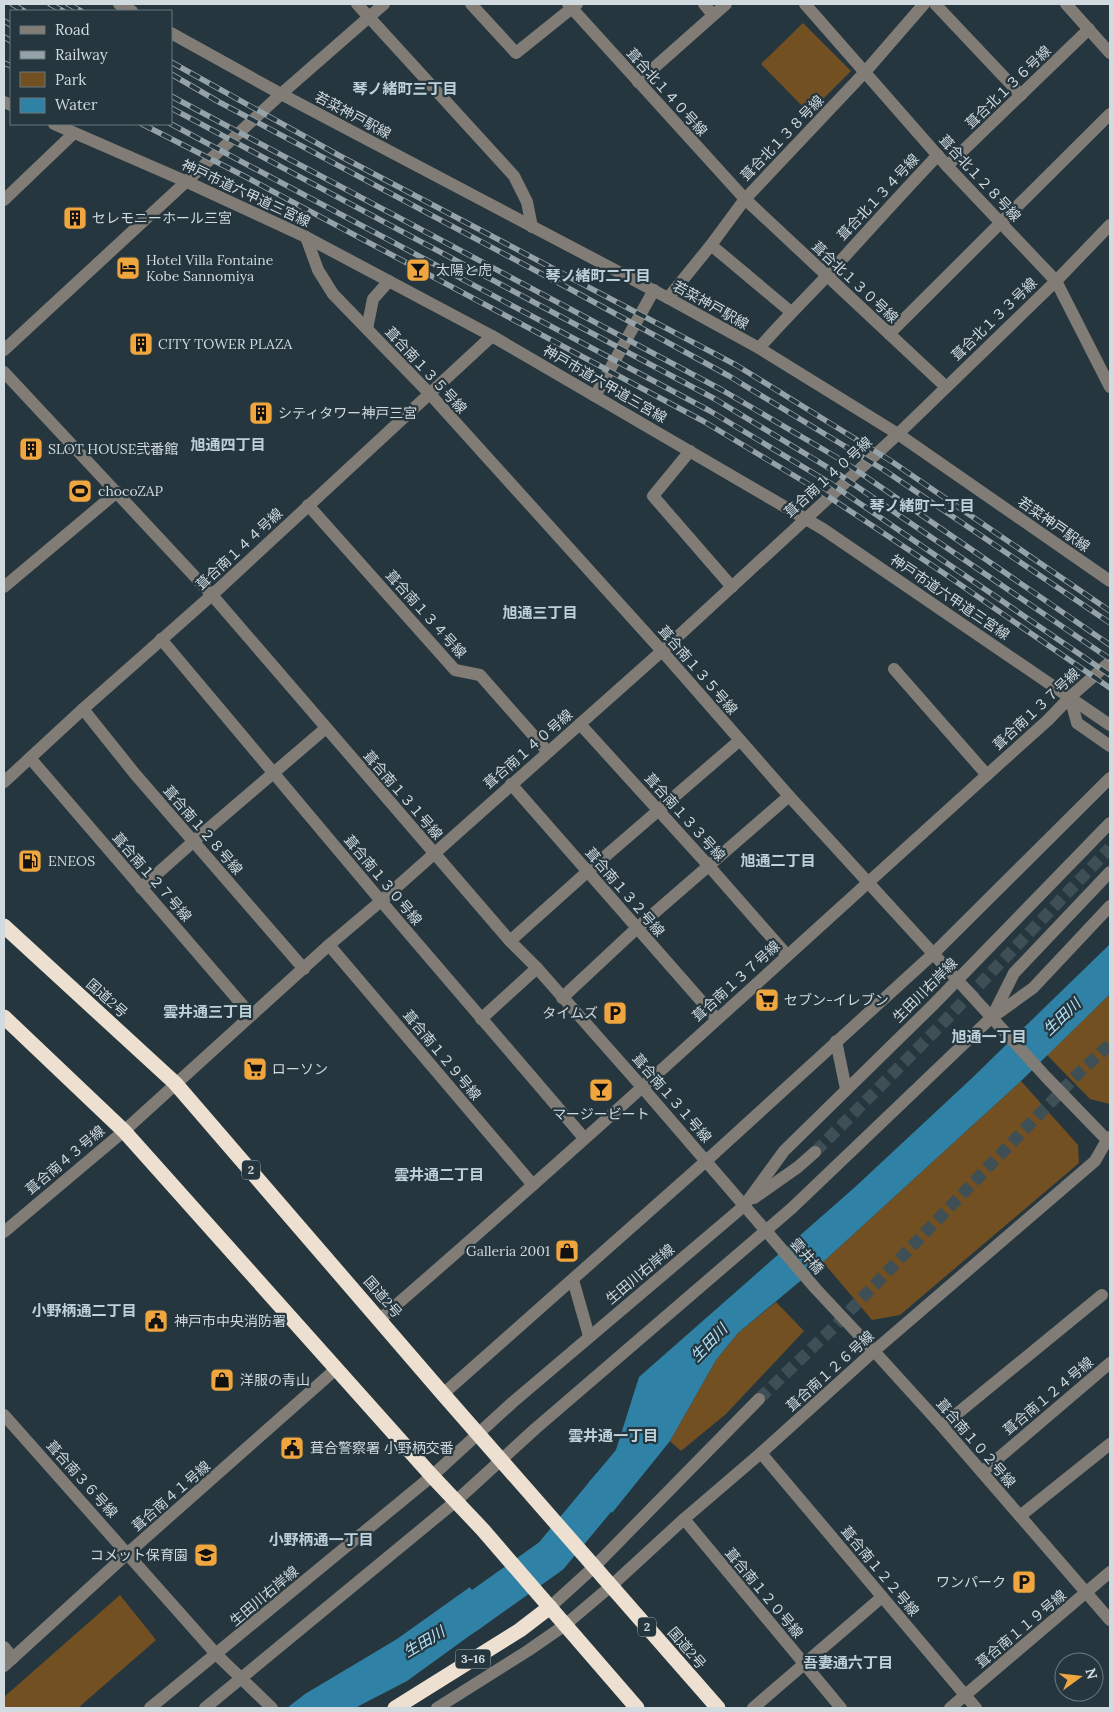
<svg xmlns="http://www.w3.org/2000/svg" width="1114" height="1712" font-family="Lora,'Noto Sans JP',serif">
	<rect width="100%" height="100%" fill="#25363e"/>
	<g fill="#735022">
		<polygon points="803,23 851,71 809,113 761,64"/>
		<polygon points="1110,994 1110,1104 1090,1099 1047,1055"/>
		<polygon points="1021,1081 1078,1145 1079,1163 900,1315 872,1320 823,1262"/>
		<polygon points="776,1302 804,1331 726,1414 681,1451 670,1441 716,1360 738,1333"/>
		<polygon points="120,1595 156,1640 78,1708 4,1708 4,1697"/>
	</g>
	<g fill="#2f82a5">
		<polygon points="1110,944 1110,994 1021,1081 823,1262 738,1333 716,1360 670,1441 612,1513 588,1483 615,1453 639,1377 854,1188 971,1079"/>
		<polygon points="470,1587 494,1618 407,1681 355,1708 287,1708 305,1694 397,1639"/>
	</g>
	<g fill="#25363e">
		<polygon points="587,1481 612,1513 611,1515 586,1485"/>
		<polygon points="468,1585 471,1586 495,1616 494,1618"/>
	</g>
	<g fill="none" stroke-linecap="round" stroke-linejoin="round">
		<polyline stroke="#2f82a5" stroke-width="36" points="441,1632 468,1615 551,1556 631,1460"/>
		<g stroke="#3f4f56" stroke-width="12" stroke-dasharray="12 6" stroke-linecap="butt">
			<polyline points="815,1152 939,1027 1110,848"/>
			<polyline points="759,1399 836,1325 1080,1072 1110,1044"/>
		</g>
		<g stroke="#817c75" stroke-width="12">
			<polyline points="119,4 132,11"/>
			<polyline points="357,4 514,176 527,202 532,227"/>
			<polyline points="471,4 516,53 577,4"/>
			<polyline points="568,4 745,199 945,386"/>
			<polyline points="704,4 713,15"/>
			<polyline points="805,4 947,166 1056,281 1110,387"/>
			<polyline points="935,4 1021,95"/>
			<polyline points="1066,4 1110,53"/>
			<polyline points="171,33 281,94 668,298 759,348 898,434 1110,581"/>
			<polyline points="638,82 726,4"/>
			<polyline points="4,102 11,105"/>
			<polyline points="54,124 185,181 306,237 492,336 823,529 1110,725"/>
			<polyline points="947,166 1089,29"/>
			<polyline points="4,200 74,133"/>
			<polyline points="306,237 318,270 333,294 429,393 662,651 789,796 1047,1078 1110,1143"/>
			<polyline points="711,245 791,312"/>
			<polyline points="668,298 711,245 745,199 865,72 924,4"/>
			<polyline points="367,329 373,299 389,281"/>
			<polyline points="889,334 1110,114"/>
			<path d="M759 348C781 323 804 300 827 276 864 235 900 195 938 155"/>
			<polyline points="4,350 281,94 384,4"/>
			<polyline points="4,372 212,595 510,941 537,968 642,1087 816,1289 874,1351 942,1426 1110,1620"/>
			<polyline points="595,396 654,290"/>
			<polyline points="690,451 653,496 732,587"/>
			<polyline points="308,505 455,670 480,675 548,752"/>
			<polyline points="4,587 117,492"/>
			<polyline points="161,639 381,901 584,1138"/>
			<polyline points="894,669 987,775"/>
			<polyline points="1070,697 1077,723 1110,746"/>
			<polyline points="83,709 135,774 304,969"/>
			<polyline points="580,724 708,865 787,955"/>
			<polyline points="30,758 251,1015"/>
			<polyline points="4,782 83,709 212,595 492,336"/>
			<polyline points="511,784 717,1019"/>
			<polyline points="141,888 194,841 326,728"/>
			<polyline points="510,941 587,872 740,740"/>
			<polyline points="329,945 533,1185"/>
			<polyline points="562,998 637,928 789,796"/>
			<polyline points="994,1016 1033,988 1110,906"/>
			<polyline points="481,1019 537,968"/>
			<polyline points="836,1041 846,1089"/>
			<polyline points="754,1198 798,1167 815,1152"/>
			<polyline points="4,1232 124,1131 329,945 381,901 662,651 898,434 1056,281 1110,225"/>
			<polyline points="573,1280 589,1336"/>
			<path d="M380 1319C606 1124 825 920 1048 720L1070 697 1110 662"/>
			<polyline points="443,1394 706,1161 933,954 1110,778"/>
			<polyline points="4,1415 217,1655 272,1708"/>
			<polyline points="942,1426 1102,1295"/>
			<polyline points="761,1453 976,1708"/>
			<polyline points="982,1472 1110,1363"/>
			<polyline points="1020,1516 1110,1444"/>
			<polyline points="684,1519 841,1708"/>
			<polyline points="550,1607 594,1567 759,1399"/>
			<polyline points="4,1647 13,1658"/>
			<polyline points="4,1666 128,1553 336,1369"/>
			<polyline points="150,1708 432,1476 513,1402 744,1206 784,1151 933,1005 1110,823"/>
			<polyline points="205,1708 456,1501 535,1429 792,1208 992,1017 1014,973 1110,872"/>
			<polyline points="437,1708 529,1650 565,1625 611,1586 684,1519 761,1453 874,1351 1095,1161 1107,1140 1110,1137"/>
			<polyline points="753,1708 882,1597"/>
			<polyline points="950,1708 1110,1572"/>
		</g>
		<g stroke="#eee0d0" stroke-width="15">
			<polyline points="4,926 175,1083 443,1394 718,1708"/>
			<polyline points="4,1017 124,1131 432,1476 483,1530 637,1708"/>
			<polyline points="395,1708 520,1630 550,1607"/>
		</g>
		<g stroke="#95a2a8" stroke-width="5.5">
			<g id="rail">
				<polyline points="12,4 24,11"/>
				<polyline points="50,4 63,11"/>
				<polyline points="68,4 81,11"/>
				<polyline points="4,21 11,25"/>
				<polyline points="4,37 11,41"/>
				<polyline points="171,62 340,156 736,365 891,461 1110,611"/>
				<polyline points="4,63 11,66"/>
				<polyline points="171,74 219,102 570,289 729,376 884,470 1110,623"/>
				<polyline points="171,96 722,390 843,461 1110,645"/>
				<polyline points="171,108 715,399 837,473 1110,659"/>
				<polyline points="142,124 244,176 703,421 823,493 942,572 1110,688"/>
				<polyline points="171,124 710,411 830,483 1110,675"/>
			</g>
		</g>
		<use href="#rail" stroke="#25363e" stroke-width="4" stroke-dasharray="11" stroke-linecap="butt"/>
	</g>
	<defs>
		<g id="building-square" transform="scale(1.25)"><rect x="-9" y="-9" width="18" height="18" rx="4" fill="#f0a63e" stroke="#25363e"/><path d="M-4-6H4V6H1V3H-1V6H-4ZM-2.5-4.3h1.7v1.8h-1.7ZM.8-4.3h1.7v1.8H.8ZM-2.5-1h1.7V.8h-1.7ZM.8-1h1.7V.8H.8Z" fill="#111"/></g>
		<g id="hotel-square" transform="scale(1.25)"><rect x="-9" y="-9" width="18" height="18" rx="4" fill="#f0a63e" stroke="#25363e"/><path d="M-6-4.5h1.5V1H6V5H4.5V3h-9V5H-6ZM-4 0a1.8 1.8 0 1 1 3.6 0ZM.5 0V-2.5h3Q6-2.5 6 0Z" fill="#111"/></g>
		<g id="bar-square" transform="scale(1.25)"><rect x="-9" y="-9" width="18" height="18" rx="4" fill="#f0a63e" stroke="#25363e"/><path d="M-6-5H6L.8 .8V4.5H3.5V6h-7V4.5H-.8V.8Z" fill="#111"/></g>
		<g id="stadium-square" transform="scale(1.25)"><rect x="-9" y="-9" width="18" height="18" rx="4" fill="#f0a63e" stroke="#25363e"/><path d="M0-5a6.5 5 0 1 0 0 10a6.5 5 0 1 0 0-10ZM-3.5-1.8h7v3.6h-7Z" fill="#111"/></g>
		<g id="fuel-square" transform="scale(1.25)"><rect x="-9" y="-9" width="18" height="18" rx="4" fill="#f0a63e" stroke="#25363e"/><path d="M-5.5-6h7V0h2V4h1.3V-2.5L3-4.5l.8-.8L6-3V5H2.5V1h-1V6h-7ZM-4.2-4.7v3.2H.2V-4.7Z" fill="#111"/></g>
		<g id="supermarket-square" transform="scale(1.25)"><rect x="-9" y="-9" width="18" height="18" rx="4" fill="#f0a63e" stroke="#25363e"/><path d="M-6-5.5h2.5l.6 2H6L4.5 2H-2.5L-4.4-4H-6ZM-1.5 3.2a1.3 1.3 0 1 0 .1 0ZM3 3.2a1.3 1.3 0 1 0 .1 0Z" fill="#111"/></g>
		<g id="parking-square" transform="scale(1.25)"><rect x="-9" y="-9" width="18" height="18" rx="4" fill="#f0a63e" stroke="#25363e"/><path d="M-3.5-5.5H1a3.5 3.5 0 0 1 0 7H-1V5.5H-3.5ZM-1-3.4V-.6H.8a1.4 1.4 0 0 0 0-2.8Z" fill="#111"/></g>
		<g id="shop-square" transform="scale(1.25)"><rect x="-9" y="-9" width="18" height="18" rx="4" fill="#f0a63e" stroke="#25363e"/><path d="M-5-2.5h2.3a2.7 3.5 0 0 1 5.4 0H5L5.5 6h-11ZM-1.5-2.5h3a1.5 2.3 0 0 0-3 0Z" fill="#111"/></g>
		<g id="civic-square" transform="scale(1.25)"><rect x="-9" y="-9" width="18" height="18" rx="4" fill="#f0a63e" stroke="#25363e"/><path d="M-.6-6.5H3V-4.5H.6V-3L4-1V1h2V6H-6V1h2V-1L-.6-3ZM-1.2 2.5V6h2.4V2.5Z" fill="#111"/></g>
		<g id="school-square" transform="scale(1.25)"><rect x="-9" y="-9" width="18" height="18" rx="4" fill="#f0a63e" stroke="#25363e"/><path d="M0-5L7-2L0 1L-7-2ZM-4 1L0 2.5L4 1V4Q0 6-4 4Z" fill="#111"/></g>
	</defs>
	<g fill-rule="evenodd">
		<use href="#building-square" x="75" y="218"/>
		<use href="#hotel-square" x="128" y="268"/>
		<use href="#bar-square" x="418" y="270"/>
		<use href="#building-square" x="141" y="344"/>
		<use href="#building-square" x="261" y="413"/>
		<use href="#building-square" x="31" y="449"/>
		<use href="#stadium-square" x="80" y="491"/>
		<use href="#fuel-square" x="30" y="861"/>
		<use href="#supermarket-square" x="767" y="1000"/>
		<use href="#parking-square" x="615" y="1013"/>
		<use href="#supermarket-square" x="255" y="1069"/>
		<use href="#bar-square" x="601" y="1090"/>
		<use href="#shop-square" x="567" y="1251"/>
		<use href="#civic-square" x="156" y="1321"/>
		<use href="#shop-square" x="222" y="1380"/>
		<use href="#civic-square" x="292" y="1448"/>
		<use href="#school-square" x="206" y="1555"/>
		<use href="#parking-square" x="1024" y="1582"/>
	</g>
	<g text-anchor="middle" stroke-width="4.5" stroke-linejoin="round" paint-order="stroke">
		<g fill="#25363e" stroke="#9da9af" stroke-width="1">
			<rect x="242" y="1160.5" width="18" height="19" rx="4"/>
			<rect x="638" y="1617.5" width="18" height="19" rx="4"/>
			<rect x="455.5" y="1649.5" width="35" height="19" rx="4"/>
		</g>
		<g font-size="12" font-weight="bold" fill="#d0dadf">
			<text x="251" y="1174">2</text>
			<text x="647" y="1631">2</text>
			<text x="473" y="1663">3-16</text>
		</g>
		<g font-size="14" fill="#d0dadf" stroke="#25363e">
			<text transform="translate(1008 87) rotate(-44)" y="5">葺合北１３６号線</text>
			<text transform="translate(667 92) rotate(48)" y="5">葺合北１４０号線</text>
			<text transform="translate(353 115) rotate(28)" y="5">若菜神戸駅線</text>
			<text transform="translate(782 138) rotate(-46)" y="5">葺合北１３８号線</text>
			<text transform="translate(980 178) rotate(47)" y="5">葺合北１２８号線</text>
			<text transform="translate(246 193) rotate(25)" y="5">神戸市道六甲道三宮線</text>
			<text transform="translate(878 197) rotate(-47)" y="5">葺合北１３４号線</text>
			<text transform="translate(855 282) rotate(43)" y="5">葺合北１３０号線</text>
			<text transform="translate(711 305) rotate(29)" y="5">若菜神戸駅線</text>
			<text transform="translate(994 319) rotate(-44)" y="5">葺合北１３３号線</text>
			<text transform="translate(426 370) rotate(47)" y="5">葺合南１３５号線</text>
			<text transform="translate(605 384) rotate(30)" y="5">神戸市道六甲道三宮線</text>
			<text transform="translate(828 477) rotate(-42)" y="5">葺合南１４０号線</text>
			<text transform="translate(1054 524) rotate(35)" y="5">若菜神戸駅線</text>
			<text transform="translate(239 549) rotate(-43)" y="5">葺合南１４４号線</text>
			<text transform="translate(950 597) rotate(34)" y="5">神戸市道六甲道三宮線</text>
			<text transform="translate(426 614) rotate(48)" y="5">葺合南１３４号線</text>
			<text transform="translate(698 670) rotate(49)" y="5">葺合南１３５号線</text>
			<text transform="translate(1036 709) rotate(-43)" y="5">葺合南１３７号線</text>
			<text transform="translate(528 749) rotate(-41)" y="5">葺合南１４０号線</text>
			<text transform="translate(403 795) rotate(49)" y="5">葺合南１３１号線</text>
			<text transform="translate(685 817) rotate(48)" y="5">葺合南１３３号線</text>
			<text transform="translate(203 830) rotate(49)" y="5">葺合南１２８号線</text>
			<text transform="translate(152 877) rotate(49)" y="5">葺合南１２７号線</text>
			<text transform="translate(383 880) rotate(50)" y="5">葺合南１３０号線</text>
			<text transform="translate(625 892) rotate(49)" y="5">葺合南１３２号線</text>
			<text transform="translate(736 981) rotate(-42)" y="5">葺合南１３７号線</text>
			<text transform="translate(925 990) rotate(-45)" y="5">生田川右岸線</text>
			<text transform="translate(107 998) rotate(42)" y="5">国道2号</text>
			<text transform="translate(442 1055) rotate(50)" y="5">葺合南１２９号線</text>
			<text transform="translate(672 1098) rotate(49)" y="5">葺合南１３１号線</text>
			<text transform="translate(65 1160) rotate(-40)" y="5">葺合南４３号線</text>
			<text transform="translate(807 1256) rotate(49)" y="5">雲井橋</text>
			<text transform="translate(640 1274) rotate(-40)" y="5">生田川右岸線</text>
			<text transform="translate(383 1297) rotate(49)" y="5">国道2号</text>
			<text transform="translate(830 1371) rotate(-42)" y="5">葺合南１２６号線</text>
			<text transform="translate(1048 1396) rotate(-40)" y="5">葺合南１２４号線</text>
			<text transform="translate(976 1443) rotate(49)" y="5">葺合南１０２号線</text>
			<text transform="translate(82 1479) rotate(48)" y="5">葺合南３６号線</text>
			<text transform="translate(171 1496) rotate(-41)" y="5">葺合南４１号線</text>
			<text transform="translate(880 1571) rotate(50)" y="5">葺合南１２２号線</text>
			<text transform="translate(764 1593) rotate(50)" y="5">葺合南１２０号線</text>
			<text transform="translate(264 1596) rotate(-40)" y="5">生田川右岸線</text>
			<text transform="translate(1021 1629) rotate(-40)" y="5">葺合南１１９号線</text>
			<text transform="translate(687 1648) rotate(49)" y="5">国道2号</text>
		</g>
		<g font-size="14" fill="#d0dadf" stroke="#25363e" text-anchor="start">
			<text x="92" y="223">セレモニーホール三宮</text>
			<text x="146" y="265">Hotel Villa Fontaine<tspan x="146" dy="16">Kobe Sannomiya</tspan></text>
			<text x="436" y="275">太陽と虎</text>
			<text x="158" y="349">CITY TOWER PLAZA</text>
			<text x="278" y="418">シティタワー神戸三宮</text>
			<text x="48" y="454">SLOT HOUSE弐番館</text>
			<text x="98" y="496">chocoZAP</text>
			<text x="48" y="866">ENEOS</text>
			<text x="784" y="1005">セブン-イレブン</text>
			<text x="598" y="1018" text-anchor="end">タイムズ</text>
			<text x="272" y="1074">ローソン</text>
			<text x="601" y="1119" text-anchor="middle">マージービート</text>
			<text x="550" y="1256" text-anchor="end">Galleria 2001</text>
			<text x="174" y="1326">神戸市中央消防署</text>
			<text x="240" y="1385">洋服の青山</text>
			<text x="310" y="1453">葺合警察署 小野柄交番</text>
			<text x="188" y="1560" text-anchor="end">コメット保育園</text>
			<text x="1006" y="1587" text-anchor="end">ワンパーク</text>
		</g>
		<g font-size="15" font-weight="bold" fill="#bdd1db" stroke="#25363e">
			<text x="405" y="94">琴ノ緒町三丁目</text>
			<text x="598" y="281">琴ノ緒町二丁目</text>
			<text x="228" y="450">旭通四丁目</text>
			<text x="922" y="511">琴ノ緒町一丁目</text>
			<text x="540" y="618">旭通三丁目</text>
			<text x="778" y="866">旭通二丁目</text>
			<text x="208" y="1017">雲井通三丁目</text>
			<text x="989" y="1042">旭通一丁目</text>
			<text x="439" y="1180">雲井通二丁目</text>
			<text x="84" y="1316">小野柄通二丁目</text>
			<text x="613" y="1441">雲井通一丁目</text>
			<text x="321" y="1545">小野柄通一丁目</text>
			<text x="848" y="1668">吾妻通六丁目</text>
		</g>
		<g font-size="15" font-style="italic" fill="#b3e3fb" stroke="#25363e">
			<text transform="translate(1062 1017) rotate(-44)" y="5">生田川</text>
			<text transform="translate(709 1343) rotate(-46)" y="5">生田川</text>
			<text transform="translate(424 1642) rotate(-31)" y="5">生田川</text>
		</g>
	</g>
	<rect width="1114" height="1712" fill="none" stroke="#d0dadf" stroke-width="10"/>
	<rect x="10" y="10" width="162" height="115" fill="#25363e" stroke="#69787e"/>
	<rect x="20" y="26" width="25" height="8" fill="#817c75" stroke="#69787e"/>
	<text x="55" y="35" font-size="15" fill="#d0dadf">Road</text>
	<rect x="20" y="51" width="25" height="8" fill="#95a2a8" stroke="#69787e"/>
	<text x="55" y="60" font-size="15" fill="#d0dadf">Railway</text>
	<rect x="20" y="72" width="25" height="15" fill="#735022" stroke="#69787e"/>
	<text x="55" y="85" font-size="15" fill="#d0dadf">Park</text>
	<rect x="20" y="98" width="25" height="15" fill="#2f82a5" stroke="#69787e"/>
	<text x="55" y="110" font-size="15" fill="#d0dadf">Water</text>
	<g transform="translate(1079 1677) rotate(75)"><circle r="24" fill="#25363e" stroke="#69787e"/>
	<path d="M0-4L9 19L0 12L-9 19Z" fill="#f0a63e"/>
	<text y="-8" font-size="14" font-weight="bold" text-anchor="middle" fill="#d0dadf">N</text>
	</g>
</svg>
